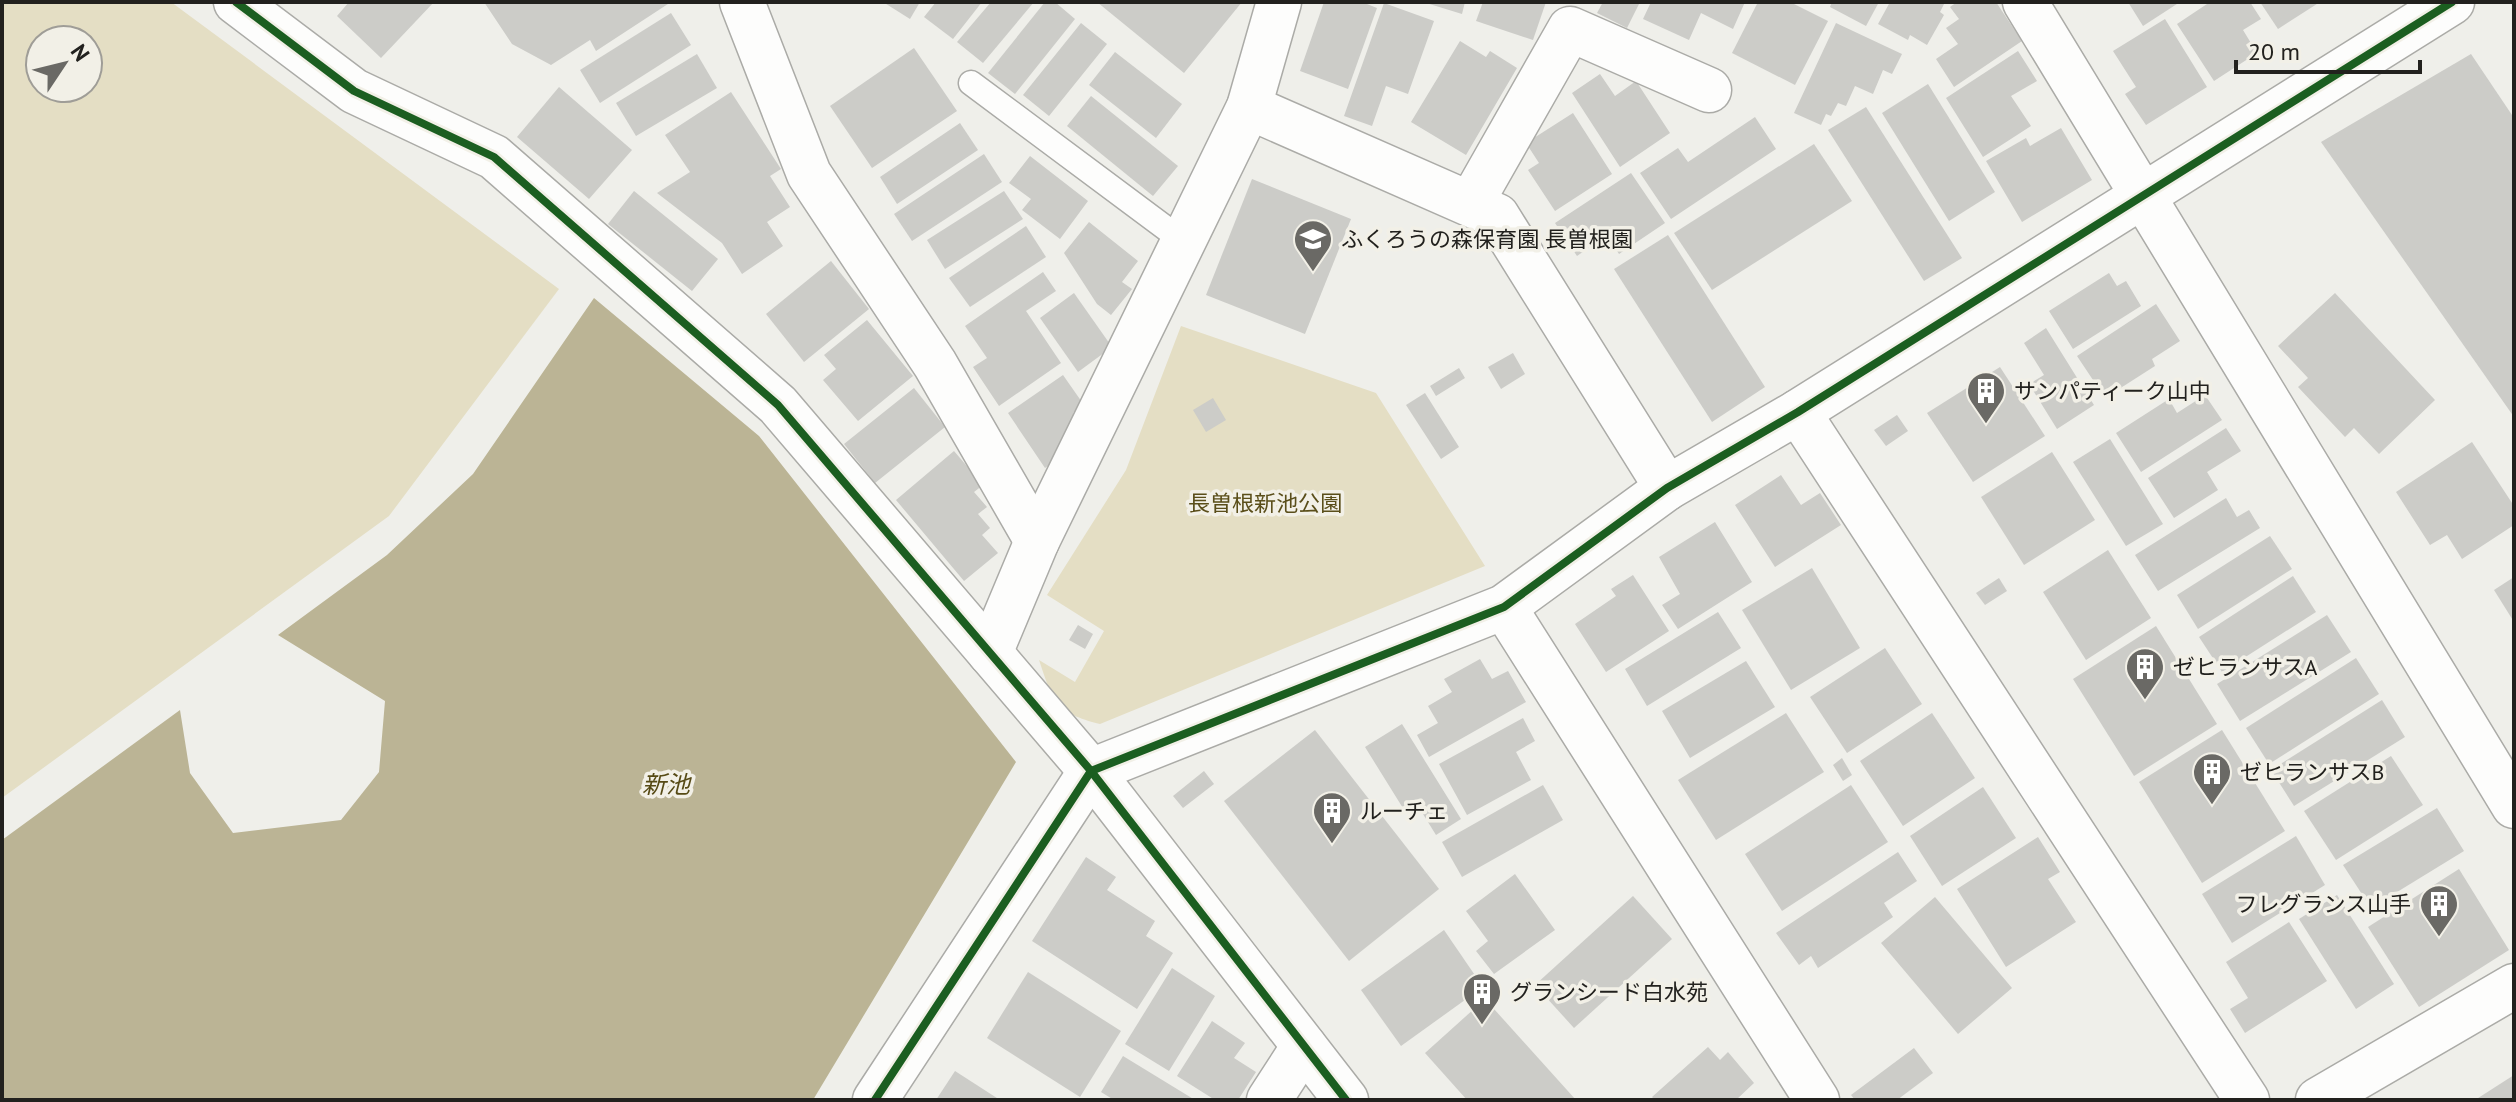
<svg xmlns="http://www.w3.org/2000/svg" width="2516" height="1102" font-family="'PT Sans','Noto Sans JP',sans-serif">
	<rect width="100%" height="100%" fill="#efefea"/>
	<g fill="#e4dec4" fill-rule="evenodd">
		<path d="M2 2H171L559 289 389 516 2 798ZM40 40H88V88H40Z"/>
		<path d="M1181 326 1376 393 1485 566 1100 724C1056 713 1053 702 1039 660L1075 682 1104 631 1047 595 1126 470Z"/>
	</g>
	<polygon fill="#bbb495" points="594,298 759,436 1016,762 813,1100 2,1100 2,840 180,710 190,773 233,833 341,820 379,772 385,701 278,635 387,555 473,474"/>
	<g fill="#ccccc8">
		<polygon points="349,2 434,2 381,58 337,16"/>
		<polygon points="484,2 671,2 596,51 590,40 551,65 512,44"/>
		<polygon points="883,2 920,2 910,19"/>
		<polygon points="936,2 982,2 953,39 924,17"/>
		<polygon points="991,2 1034,2 983,63 957,42"/>
		<polygon points="1045,2 1055,2 1075,19 1015,94 988,73"/>
		<polygon points="1097,2 1242,2 1184,73"/>
		<polygon points="1324,2 1362,2 1377,8 1348,89 1300,71"/>
		<polygon points="1423,2 1465,2 1462,14"/>
		<polygon points="1483,2 1546,2 1533,40 1476,21"/>
		<polygon points="1603,2 1640,2 1627,28 1597,13"/>
		<polygon points="1651,2 1745,2 1733,29 1701,13 1689,40 1643,19"/>
		<polygon points="1758,2 1790,2 1828,21 1795,85 1732,53"/>
		<polygon points="1832,2 1879,2 1866,26 1830,7"/>
		<polygon points="1890,2 1945,2 1940,12 1944,15 1927,45 1910,35 1908,40 1878,24"/>
		<polygon points="1957,2 1996,2 2022,41 1954,87 1936,59 1958,44 1946,28 1959,19 1950,7"/>
		<polygon points="2128,2 2180,2 2143,26"/>
		<polygon points="2210,2 2250,2 2261,19 2243,30 2257,53 2214,81 2177,24"/>
		<polygon points="2260,2 2320,2 2278,29"/>
		<polygon points="1384,3 1434,21 1408,94 1386,86 1372,126 1344,116"/>
		<polygon points="671,13 691,45 600,103 580,70"/>
		<polygon points="2165,19 2207,87 2146,125 2125,94 2136,87 2113,51"/>
		<polygon points="1081,23 1107,44 1049,116 1023,95"/>
		<polygon points="1836,23 1902,54 1892,74 1883,70 1873,94 1855,86 1846,106 1838,103 1831,116 1826,114 1821,125 1794,113"/>
		<polygon points="1460,41 1486,57 1490,51 1517,68 1466,155 1411,122"/>
		<polygon points="914,48 957,111 872,168 830,106"/>
		<polygon points="2018,51 2037,81 2011,96 2031,126 1983,157 1946,98"/>
		<polygon points="1115,52 1182,104 1156,138 1089,85"/>
		<polygon points="697,54 717,88 636,136 616,103"/>
		<polygon points="2471,54 2514,118 2514,417 2321,142"/>
		<polygon points="1600,74 1615,96 1636,81 1670,133 1620,167 1572,93"/>
		<polygon points="1928,84 1995,192 1949,221 1882,113"/>
		<polygon points="559,87 632,150 589,199 517,137"/>
		<polygon points="731,92 781,169 770,176 790,207 767,222 783,246 742,274 722,243 657,193 690,172 665,135"/>
		<polygon points="1091,96 1178,166 1153,196 1067,126"/>
		<polygon points="1866,107 1962,258 1924,281 1828,130"/>
		<polygon points="1573,113 1612,174 1555,211 1528,170 1539,163 1526,143"/>
		<polygon points="1755,117 1776,149 1671,219 1640,173 1678,148 1688,162"/>
		<polygon points="960,123 978,150 897,204 880,177"/>
		<polygon points="2061,128 2092,180 2022,222 1986,161 2026,138 2030,146"/>
		<polygon points="1814,144 1852,201 1712,290 1674,233"/>
		<polygon points="984,154 1002,182 912,241 894,214"/>
		<polygon points="1030,156 1088,201 1060,239 1022,210 1031,199 1009,183"/>
		<polygon points="1631,173 1665,223 1619,254 1607,235 1577,256 1555,223"/>
		<polygon points="1252,179 1351,219 1305,334 1206,295"/>
		<polygon points="634,191 718,259 692,291 608,224"/>
		<polygon points="1004,191 1023,219 945,269 927,240"/>
		<polygon points="1089,222 1138,261 1122,282 1132,289 1111,315 1097,304 1064,253"/>
		<polygon points="1026,226 1046,257 970,307 949,278"/>
		<polygon points="1668,235 1765,387 1712,422 1614,269"/>
		<polygon points="831,261 869,309 804,362 766,314"/>
		<polygon points="1043,272 1056,291 1026,311 1061,363 999,406 973,367 987,358 965,326"/>
		<polygon points="2109,273 2117,286 2126,281 2141,306 2073,349 2049,311"/>
		<polygon points="1074,293 1112,347 1078,372 1040,318"/>
		<polygon points="2335,293 2435,400 2379,454 2354,428 2345,437 2298,387 2308,378 2278,346"/>
		<polygon points="2156,304 2180,341 2152,359 2155,366 2105,398 2077,356"/>
		<polygon points="867,320 913,376 858,421 823,380 836,369 824,355"/>
		<polygon points="2046,328 2094,405 2057,429 2029,384 2044,375 2024,343"/>
		<polygon points="1513,353 1525,374 1501,389 1488,367"/>
		<polygon points="2000,367 2045,436 1973,482 1927,413"/>
		<polygon points="1459,368 1465,378 1436,396 1430,386"/>
		<polygon points="1063,375 1084,405 1073,413 1081,426 1060,441 1068,452 1045,468 1008,413"/>
		<polygon points="914,388 945,427 875,483 844,444"/>
		<polygon points="1425,393 1459,447 1441,459 1406,405"/>
		<polygon points="2205,395 2222,420 2141,472 2116,433 2169,399 2177,413"/>
		<polygon points="1213,398 1226,420 1206,432 1193,410"/>
		<polygon points="1897,415 1908,431 1886,446 1874,430"/>
		<polygon points="2226,428 2241,451 2207,472 2218,490 2174,518 2148,478"/>
		<polygon points="2110,439 2163,524 2126,546 2073,462"/>
		<polygon points="2472,442 2514,506 2514,525 2462,559 2447,535 2430,545 2396,492"/>
		<polygon points="954,451 983,485 974,492 987,507 978,514 990,528 982,535 998,553 964,581 896,500"/>
		<polygon points="2052,452 2095,520 2024,565 1981,497"/>
		<polygon points="1781,475 1801,505 1820,493 1841,525 1775,567 1735,505"/>
		<polygon points="2226,498 2237,517 2249,510 2260,528 2158,591 2135,555"/>
		<polygon points="1715,522 1752,582 1678,629 1662,605 1680,594 1659,557"/>
		<polygon points="2270,536 2292,569 2198,629 2177,595"/>
		<polygon points="2108,550 2151,618 2086,660 2043,592"/>
		<polygon points="1812,568 1860,648 1791,690 1742,610"/>
		<polygon points="1633,575 1669,631 1606,672 1575,624 1616,596 1611,589"/>
		<polygon points="2293,576 2316,612 2222,672 2199,637"/>
		<polygon points="2514,577 2514,622 2494,590"/>
		<polygon points="1999,578 2007,591 1985,605 1976,593"/>
		<polygon points="1718,612 1741,648 1647,706 1625,669"/>
		<polygon points="2327,615 2351,652 2240,721 2217,684"/>
		<polygon points="1078,625 1093,634 1085,649 1069,640"/>
		<polygon points="2156,626 2217,724 2134,776 2073,679"/>
		<polygon points="1885,648 1922,704 1847,753 1810,697"/>
		<polygon points="2356,658 2379,694 2269,764 2246,728"/>
		<polygon points="1480,659 1492,679 1508,671 1526,702 1429,757 1417,735 1438,723 1428,706 1452,692 1444,679"/>
		<polygon points="1746,661 1775,707 1690,758 1662,711"/>
		<polygon points="2382,700 2405,737 2294,806 2271,770"/>
		<polygon points="1786,713 1824,772 1716,840 1678,780"/>
		<polygon points="1932,713 1975,778 1903,826 1860,761"/>
		<polygon points="1523,718 1535,741 1516,752 1531,780 1467,815 1439,764"/>
		<polygon points="1402,724 1461,819 1436,835 1418,806 1406,813 1365,747"/>
		<polygon points="1315,730 1439,889 1349,961 1224,801"/>
		<polygon points="2222,730 2285,831 2202,883 2139,782"/>
		<polygon points="2391,756 2423,805 2336,860 2304,811"/>
		<polygon points="1842,758 1852,775 1843,781 1833,765"/>
		<polygon points="1204,771 1214,784 1183,808 1173,796"/>
		<polygon points="1543,785 1563,820 1462,877 1442,842"/>
		<polygon points="1851,785 1888,842 1782,911 1745,854"/>
		<polygon points="1983,787 2016,838 1942,886 1910,836"/>
		<polygon points="2437,808 2464,851 2371,908 2343,865"/>
		<polygon points="2296,836 2325,885 2232,943 2202,894"/>
		<polygon points="2038,837 2060,872 2048,879 2076,922 2006,967 1957,889"/>
		<polygon points="1898,852 1917,881 1884,903 1893,917 1818,968 1811,956 1799,965 1776,933"/>
		<polygon points="1086,857 1116,877 1107,890 1155,921 1146,936 1173,953 1137,1009 1032,941"/>
		<polygon points="2459,869 2509,950 2419,1007 2368,927"/>
		<polygon points="1515,874 1555,930 1494,974 1476,951 1488,941 1466,911"/>
		<polygon points="2337,895 2394,984 2356,1009 2299,919"/>
		<polygon points="1633,896 1672,939 1574,1028 1535,985"/>
		<polygon points="1935,897 2012,988 1958,1034 1881,943"/>
		<polygon points="2289,922 2327,981 2245,1033 2230,1009 2248,998 2226,962"/>
		<polygon points="1444,930 1483,987 1401,1046 1361,990"/>
		<polygon points="1172,968 1215,996 1169,1071 1125,1044"/>
		<polygon points="1028,972 1121,1031 1080,1097 987,1038"/>
		<polygon points="1485,999 1576,1100 1467,1100 1425,1053"/>
		<polygon points="1212,1021 1245,1043 1234,1058 1256,1072 1238,1100 1215,1100 1177,1076"/>
		<polygon points="1708,1047 1720,1060 1728,1052 1754,1083 1736,1100 1655,1100 1652,1097"/>
		<polygon points="1914,1048 1933,1073 1897,1100 1855,1100 1851,1095"/>
		<polygon points="1123,1056 1195,1100 1114,1100 1101,1092"/>
		<polygon points="955,1071 1000,1100 936,1100"/>
		<polygon points="2514,1075 2514,1100 2475,1100"/>
	</g>
	<g fill="none" stroke-linecap="round" stroke-linejoin="round">
		<g stroke="#ababa7" stroke-width="27">
			<polyline id="service" points="971,83 1183,241"/>
		</g>
		<g stroke="#ababa7" stroke-width="47">
			<g id="minor">
				<polyline points="236,2 354,91 494,157 778,405 1091,771 1346,1100"/>
				<polyline points="742,2 809,174 935,364 1037,541"/>
				<polyline points="2025,2 2514,806"/>
				<polyline points="1249,107 1497,216 1667,488"/>
				<polyline points="1471,203 1570,29 1709,90"/>
				<polyline points="1798,412 2247,1100"/>
				<polyline points="1504,607 1817,1100"/>
				<polyline points="990,653 1037,541 1249,107 1279,2"/>
				<polyline points="875,1100 1091,771 1504,607 1667,488 1798,412 2452,2"/>
				<polyline points="1269,1100 1304,1046"/>
				<polyline points="2318,1100 2514,986"/>
			</g>
		</g>
		<use href="#service" stroke="#fdfdfc" stroke-width="24"/>
		<use href="#minor" stroke="#fdfdfc" stroke-width="44"/>
		<g stroke="#f2f0e7" stroke-width="13">
			<g id="cycleway">
				<polyline points="236,2 354,91 494,157 778,405 1091,771 1346,1100"/>
				<polyline points="875,1100 1091,771 1504,607 1667,488 1798,412 2452,2"/>
			</g>
		</g>
		<use href="#cycleway" stroke="#1b5e20" stroke-width="8"/>
	</g>
	<defs>
		<g id="school-pin" transform="scale(2)"><path d="M0 17L-7.5 6A9.5 9.5 0 1 1 7.5 6Z" fill="#6a6965" stroke="#f2f0e7"/><path d="M0-5L7-2L0 1L-7-2ZM-4 1L0 2.5L4 1V4Q0 6-4 4Z" fill="#fff"/></g>
		<g id="building-pin" transform="scale(2)"><path d="M0 17L-7.5 6A9.5 9.5 0 1 1 7.5 6Z" fill="#6a6965" stroke="#f2f0e7"/><path d="M-4-6H4V6H1V3H-1V6H-4ZM-2.5-4.3h1.7v1.8h-1.7ZM.8-4.3h1.7v1.8H.8ZM-2.5-1h1.7V.8h-1.7ZM.8-1h1.7V.8H.8Z" fill="#fff"/></g>
	</defs>
	<g fill-rule="evenodd">
		<use href="#school-pin" x="1313" y="239"/>
		<use href="#building-pin" x="1986" y="391"/>
		<use href="#building-pin" x="2145" y="667"/>
		<use href="#building-pin" x="2212" y="772"/>
		<use href="#building-pin" x="1332" y="811"/>
		<use href="#building-pin" x="2439" y="904"/>
		<use href="#building-pin" x="1482" y="992"/>
	</g>
	<g text-anchor="middle" stroke-width="7" stroke-linejoin="round" paint-order="stroke">
		<g font-size="22" fill="#22211e" stroke="#f2f0e7" text-anchor="start">
			<text x="1341" y="247">ふくろうの森保育園 長曽根園</text>
			<text x="2014" y="399">サンパティーク山中</text>
			<text x="2173" y="675">ゼヒランサスA</text>
			<text x="2240" y="780">ゼヒランサスB</text>
			<text x="1360" y="819">ルーチェ</text>
			<text x="2411" y="912" text-anchor="end">フレグランス山手</text>
			<text x="1510" y="1000">グランシード白水苑</text>
		</g>
		<g font-size="22" fill="#5a4e1a" stroke="#f2f0e7">
			<text x="1265" y="511">長曽根新池公園</text>
		</g>
		<g font-size="24" font-style="italic" fill="#564a15" stroke="#f2f0e7">
			<text x="666" y="793">新池</text>
		</g>
	</g>
	<rect width="2516" height="1102" fill="none" stroke="#22211e" stroke-width="8"/>
	<g transform="translate(64 64) rotate(55)"><circle r="38" fill="#f2f0e7" stroke="#9f9d97" stroke-width="2"/>
	<path d="M0-6L14 30L0 20L-14 30Z" fill="#6a6965"/>
	<text y="-12" font-size="22" font-weight="bold" text-anchor="middle" fill="#22211e">N</text>
	</g>
	<path d="M2236 60v12h184v-12" fill="none" stroke="#22211e" stroke-width="4"/>
	<text x="2248" y="60" font-size="24" fill="#22211e" stroke="#f2f0e7" stroke-width="6" paint-order="stroke">20 m</text>
</svg>
